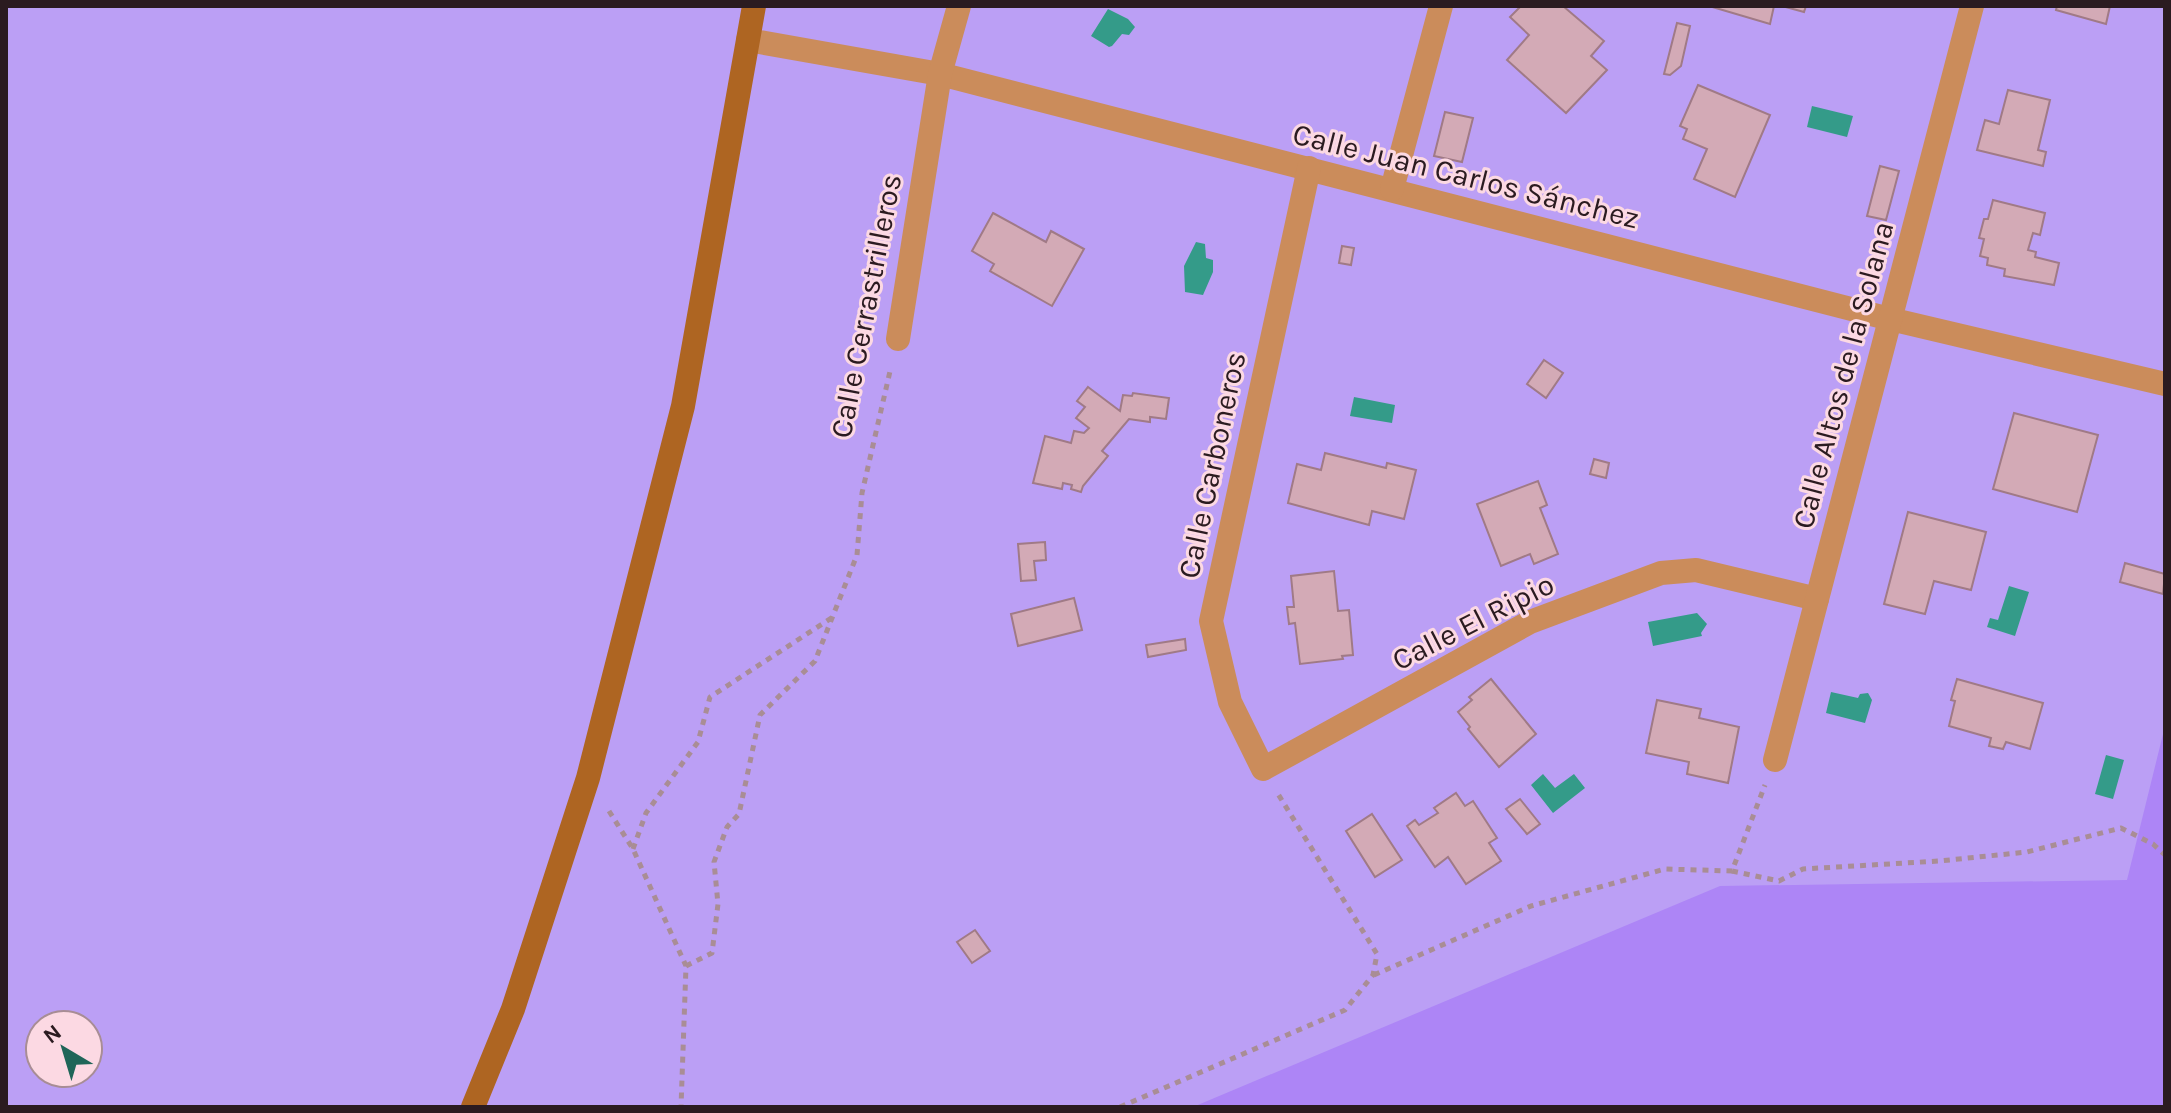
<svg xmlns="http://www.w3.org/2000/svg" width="2171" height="1113" font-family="Karla,sans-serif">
	<rect width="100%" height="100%" fill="#fcd9e3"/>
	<path fill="#bb9ff5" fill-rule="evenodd" d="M6 6H2165V1107H6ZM40 1025H88V1073H40Z"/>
	<polygon fill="#ad85f6" points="2165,726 2165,1107 1193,1107 1720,886 2127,880"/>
	<g fill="#349b89">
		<polygon points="1108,9 1128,19 1135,27 1129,35 1122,34 1112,46 1109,47 1091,36"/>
		<polygon points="1812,106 1853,116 1847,137 1807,127"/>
		<polygon points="1196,242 1205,244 1206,258 1213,260 1213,272 1203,295 1185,292 1184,266"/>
		<polygon points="1354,397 1395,405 1392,423 1350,416"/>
		<polygon points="2009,586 2029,592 2015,636 1987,627 1990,618 1998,620"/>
		<polygon points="1697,613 1707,624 1701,633 1702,636 1653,646 1648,622"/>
		<polygon points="1831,692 1858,698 1860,694 1868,693 1872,700 1865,723 1826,713"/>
		<polygon points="2106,755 2124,760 2113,799 2095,794"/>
		<polygon points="1543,774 1555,788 1574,774 1585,788 1553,813 1531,785"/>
	</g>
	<g fill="#d3aab6" stroke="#a07a86" stroke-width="2">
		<polygon points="1521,6 1563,6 1604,41 1591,56 1607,70 1566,113 1507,60 1529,35 1510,17"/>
		<polygon points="1709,6 1774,6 1770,24"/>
		<polygon points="1782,6 1806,6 1804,12"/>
		<polygon points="2057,6 2110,6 2106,24 2056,10"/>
		<polygon points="1677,23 1690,26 1681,66 1670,75 1664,74"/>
		<polygon points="1698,85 1770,115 1735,197 1694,179 1707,149 1683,139 1687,129 1680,126"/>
		<polygon points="2008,90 2050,100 2038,150 2046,152 2043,166 1977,150 1985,120 1999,124"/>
		<polygon points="1445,112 1473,118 1462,162 1434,156"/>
		<polygon points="1880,166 1899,171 1886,220 1867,216"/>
		<polygon points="1993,200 2045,213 2040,235 2033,233 2028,250 2036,252 2035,257 2059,263 2054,285 2004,276 2005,269 1987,265 1988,258 1980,256 1984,239 1979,238 1984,219 1988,219"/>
		<polygon points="993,213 1046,242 1051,231 1084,249 1052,306 990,271 994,264 972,251"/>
		<polygon points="1342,246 1354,248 1351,265 1339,263"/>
		<polygon points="1544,360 1563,373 1546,398 1527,384"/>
		<polygon points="1088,387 1120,411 1123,395 1132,396 1133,393 1169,398 1166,419 1150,417 1150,422 1129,419 1102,451 1108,456 1083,486 1081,492 1071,489 1072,485 1063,483 1062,489 1033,483 1045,436 1071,443 1074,431 1084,433 1089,428 1076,418 1085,407 1077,401"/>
		<polygon points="2014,413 2098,435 2077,512 1993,489"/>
		<polygon points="1325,453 1386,468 1387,463 1416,470 1404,519 1372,511 1369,525 1288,503 1297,464 1321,470"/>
		<polygon points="1594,459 1609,463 1606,478 1590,474"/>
		<polygon points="1538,481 1547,505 1540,508 1558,554 1534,564 1530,554 1501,566 1477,504"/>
		<polygon points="1908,512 1986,532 1971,590 1934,581 1925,614 1884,604"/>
		<polygon points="1045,542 1046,560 1034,561 1036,580 1021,581 1018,544"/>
		<polygon points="2125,563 2165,574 2163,594 2120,582"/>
		<polygon points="1334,571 1338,611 1349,610 1353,655 1342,656 1343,659 1300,664 1295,623 1289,624 1287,607 1294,607 1291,576"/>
		<polygon points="1074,598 1082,630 1018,646 1011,614"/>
		<polygon points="1185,639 1186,650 1148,657 1146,645"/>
		<polygon points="1491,679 1536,734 1499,767 1468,729 1470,727 1458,712 1472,700 1469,697"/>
		<polygon points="1957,679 2043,703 2030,749 2006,742 2003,749 1989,746 1991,738 1949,726 1955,701 1951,700"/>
		<polygon points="1657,700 1701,709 1699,718 1739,727 1728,783 1687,774 1689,762 1646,753"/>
		<polygon points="1456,793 1465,806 1473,801 1497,838 1489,843 1501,861 1466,884 1448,857 1435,867 1407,826 1415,820 1419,825 1438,813 1434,808"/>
		<polygon points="1520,799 1540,824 1527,834 1506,809"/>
		<polygon points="1372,814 1402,860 1375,877 1346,831"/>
		<polygon points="975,930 990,951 972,963 957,942"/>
	</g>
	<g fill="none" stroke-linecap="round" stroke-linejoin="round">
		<g stroke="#a98d95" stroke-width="5" stroke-dasharray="6 6" stroke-linecap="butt">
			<polyline points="609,811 633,849 686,966 681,1107"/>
			<polyline points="633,849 646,813 698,742 710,697 833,617"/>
			<polyline points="1732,871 1779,881 1803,869 1939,861 2027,852 2121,828 2153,844 2165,855"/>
			<polyline points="686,966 712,953 718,904 714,862 727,827 739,814 760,715 815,661 857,555 862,493 891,367"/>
			<polyline points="1374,975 1531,906 1665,869 1732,871 1765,785"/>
			<polyline points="1120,1107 1345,1010 1373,975 1377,954 1278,794"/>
		</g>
		<g stroke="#cb8c5b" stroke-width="24">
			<polyline points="748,40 940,74 1890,319 2165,384"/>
			<polyline points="1309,168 1211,621 1230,702 1263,769 1530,622 1661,573 1696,570 1817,599"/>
			<polyline points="1392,189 1441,6"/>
			<polyline points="898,339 940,74 959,6"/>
			<polyline points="1775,760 1972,6"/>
		</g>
		<polyline stroke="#ae6522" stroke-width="24" points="473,1107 513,1009 588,778 683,406 754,6"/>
	</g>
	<g text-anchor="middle" stroke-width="6" stroke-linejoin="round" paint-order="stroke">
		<g font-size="30" fill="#2b1b20" stroke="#fcd9e3">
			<text transform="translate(1466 176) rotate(14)" y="10">Calle Juan Carlos Sánchez</text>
			<text transform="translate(866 306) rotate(-79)" y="10">Calle Cerrastrilleros</text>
			<text transform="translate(1843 375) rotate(-75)" y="10">Calle Altos de la Solana</text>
			<text transform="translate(1212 465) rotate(-78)" y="10">Calle Carboneros</text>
			<text transform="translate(1473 622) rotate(-27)" y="10">Calle El Ripio</text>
		</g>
	</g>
	<rect width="2171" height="1113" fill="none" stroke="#2b1b20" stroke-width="16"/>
	<g transform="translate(64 1049) rotate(322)"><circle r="38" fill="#fcd9e3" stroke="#a88d95" stroke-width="2"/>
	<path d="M0-6L14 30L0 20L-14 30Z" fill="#1f6558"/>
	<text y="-12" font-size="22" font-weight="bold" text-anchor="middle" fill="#2b1b20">N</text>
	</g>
</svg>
